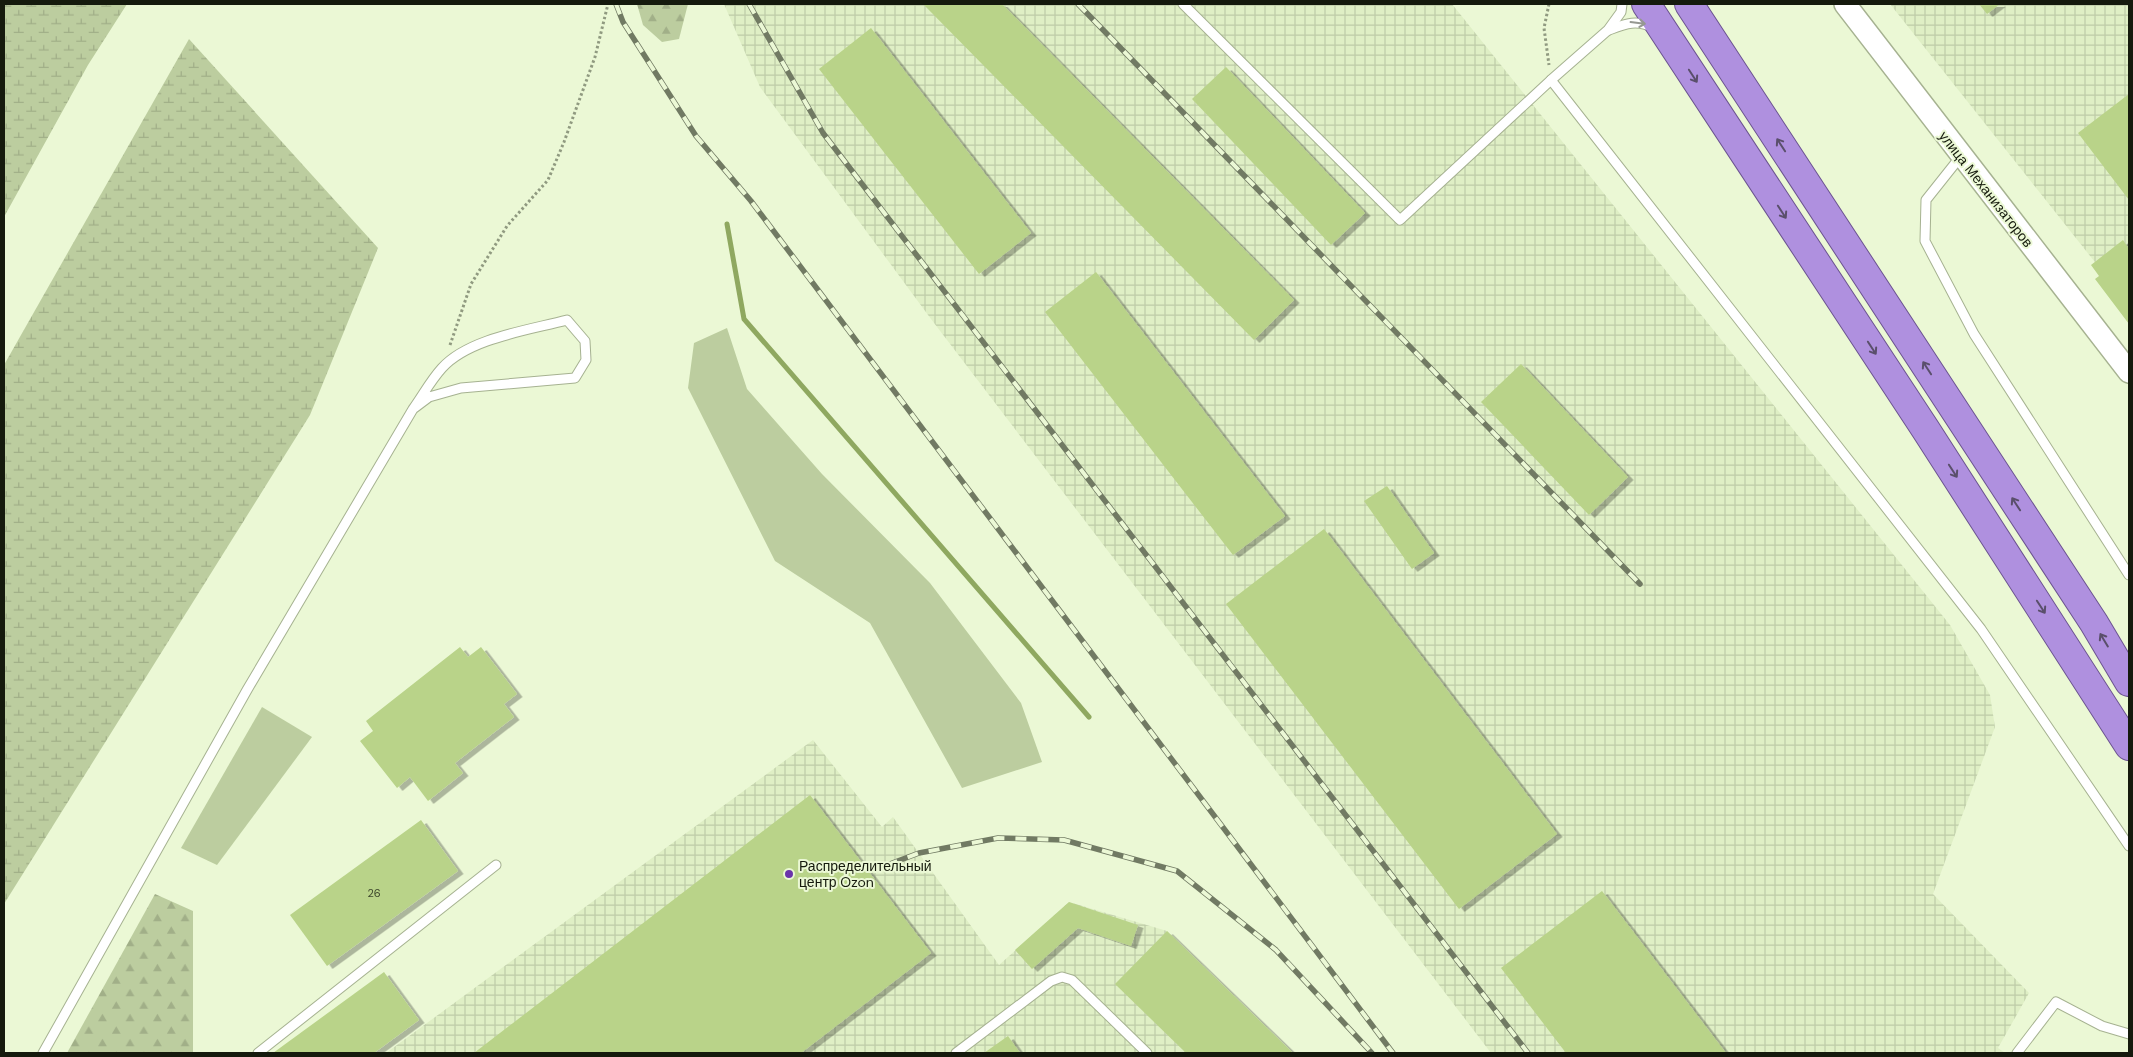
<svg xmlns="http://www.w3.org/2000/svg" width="2133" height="1057" font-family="'DM Sans',sans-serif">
	<defs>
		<pattern id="industrial-grid" width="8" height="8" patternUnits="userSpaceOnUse" patternTransform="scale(1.25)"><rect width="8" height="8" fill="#dfefc5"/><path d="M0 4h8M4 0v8" fill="none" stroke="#becca8"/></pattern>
		<pattern id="forest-firs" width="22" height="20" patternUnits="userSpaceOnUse" patternTransform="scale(1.25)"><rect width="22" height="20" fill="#bccd9f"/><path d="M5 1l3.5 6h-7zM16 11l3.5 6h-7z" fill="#a1af88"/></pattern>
		<pattern id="wetland-marsh" width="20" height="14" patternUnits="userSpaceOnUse" patternTransform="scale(1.25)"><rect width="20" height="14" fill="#bccd9f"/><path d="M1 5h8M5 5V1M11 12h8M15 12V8" fill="none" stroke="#a1af88"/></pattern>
		<filter id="shadow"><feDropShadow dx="5.5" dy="3" stdDeviation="0" flood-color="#0004"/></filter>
	</defs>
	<rect width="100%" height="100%" fill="#ebf8d5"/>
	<g fill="url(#industrial-grid)">
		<polygon points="724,4 1452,4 1950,625 1990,695 1995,727 1933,894 2029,993 1998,1048 2005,1053 1491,1053 931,319 760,87"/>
		<polygon points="1890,4 2129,4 2129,305"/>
		<polygon points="813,740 882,827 893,817 999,965 1069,902 1167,931 1292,1053 386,1053"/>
	</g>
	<g fill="#bccd9f">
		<polygon points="727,328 747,389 822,474 930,583 1021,703 1042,762 962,788 870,623 775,561 688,388 694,343"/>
		<polygon points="262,707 312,737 217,865 181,848"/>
	</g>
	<g fill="url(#forest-firs)">
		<polygon points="637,4 688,4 679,39 662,42 643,25"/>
		<polygon points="155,894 193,911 193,1053 67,1053"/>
	</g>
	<g fill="url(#wetland-marsh)">
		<polygon points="4,4 127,4 88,65 4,217"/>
		<polygon points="189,39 378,248 310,415 4,904 4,365"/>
	</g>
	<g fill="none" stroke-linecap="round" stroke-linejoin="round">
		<polyline stroke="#8fa860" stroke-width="5" points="727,224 744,319 1089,717"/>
	</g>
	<g fill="#b9d389" filter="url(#shadow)">
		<polygon points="923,4 1002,4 1294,300 1254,340"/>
		<polygon points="1979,4 2000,4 1987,14"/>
		<polygon points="871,28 1031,233 979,274 819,69"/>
		<polygon points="1226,67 1365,213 1331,245 1192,99"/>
		<polygon points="2129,94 2129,200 2078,133"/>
		<polygon points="2123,240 2129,249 2129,324 2095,279 2099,276 2091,265"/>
		<polygon points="1096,272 1285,516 1233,555 1045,312"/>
		<polygon points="1521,364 1628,477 1589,515 1481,402"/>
		<polygon points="1387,486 1434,553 1412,569 1364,501"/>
		<polygon points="1324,529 1557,834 1459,909 1226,604"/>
		<polygon points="460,647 468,657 481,647 517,694 504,704 514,717 455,763 463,773 428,801 410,777 397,788 360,741 373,731 366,721"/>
		<polygon points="810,795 931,953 801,1053 474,1053"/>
		<polygon points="421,820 458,871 327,966 290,915"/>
		<polygon points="1602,891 1726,1053 1566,1053 1501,968"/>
		<polygon points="1069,902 1138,925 1131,946 1078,928 1032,969 1015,950"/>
		<polygon points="1167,931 1293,1053 1186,1053 1115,984"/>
		<polygon points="384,972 419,1020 374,1053 273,1053"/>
		<polygon points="1008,1036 1020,1053 984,1053"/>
	</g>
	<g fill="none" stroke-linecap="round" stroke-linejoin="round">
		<g stroke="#a6b291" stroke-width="11">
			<g id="service">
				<polyline points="1183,4 1400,220 1551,80 1608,30 1621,12 1622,4"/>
				<path d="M1609 30C1625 24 1637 19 1653 28"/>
				<polyline points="1551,80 1981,629 2129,846"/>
				<polyline points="1961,156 1926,200 1925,241 1974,334 2129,575"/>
				<path d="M43 1053 247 690 413 409C423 395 431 380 442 368 469 338 530 330 567 320L585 341 586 360 575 378 461 388 429 397 413 409"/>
				<polyline points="258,1053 496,865"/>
				<polyline points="956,1053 1051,981 1062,977 1072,980 1147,1053"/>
				<polyline points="2017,1053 2056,1002 2102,1026 2129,1034"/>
			</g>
		</g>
		<g stroke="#a6b291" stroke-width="24">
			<polyline id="tertiary" points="1845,4 2129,372"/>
		</g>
		<g stroke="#6c5490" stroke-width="30">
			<g id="trunk">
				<polyline points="1646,4 1926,430 2129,746"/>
				<polyline points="1689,4 2094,623 2129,682"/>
			</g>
		</g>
		<g stroke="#909a80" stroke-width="3" stroke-dasharray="2.5 2.5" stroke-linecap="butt">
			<polyline points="1549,4 1544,28 1549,65"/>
			<polyline points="450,345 471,284 507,226 548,180 564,142 595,57 608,4"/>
		</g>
		<use href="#service" stroke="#fff" stroke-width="9"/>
		<use href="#tertiary" stroke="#fff" stroke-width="21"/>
		<use href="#trunk" stroke="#af90df" stroke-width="28"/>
		<g stroke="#717a63" stroke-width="5.5">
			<g id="rail">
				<polyline points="616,4 623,22 696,136 751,201 1393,1053"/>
				<polyline points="749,4 823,133 1528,1053"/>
				<polyline points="1078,4 1640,584"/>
				<polyline points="887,865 919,853 998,838 1064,840 1177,871 1276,950 1372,1053"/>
			</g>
		</g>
		<use href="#rail" stroke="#ebf8d5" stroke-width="4" stroke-dasharray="11" stroke-linecap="butt"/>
	</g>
	<defs><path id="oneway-shaft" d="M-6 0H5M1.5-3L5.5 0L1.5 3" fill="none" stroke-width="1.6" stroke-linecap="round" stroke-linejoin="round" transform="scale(1.25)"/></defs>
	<use stroke="#969892" href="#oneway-shaft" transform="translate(1638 23) rotate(7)"/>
	<g stroke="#5a4f6b">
		<use href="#oneway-shaft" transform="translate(1693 76) rotate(57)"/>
		<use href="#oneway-shaft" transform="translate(1781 145) rotate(-123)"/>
		<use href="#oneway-shaft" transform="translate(1782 212) rotate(57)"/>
		<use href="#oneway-shaft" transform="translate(1872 348) rotate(57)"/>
		<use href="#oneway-shaft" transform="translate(1927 368) rotate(-123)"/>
		<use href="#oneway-shaft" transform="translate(1953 471) rotate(57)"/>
		<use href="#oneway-shaft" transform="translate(2016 504) rotate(-123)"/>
		<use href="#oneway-shaft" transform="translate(2041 607) rotate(57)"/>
		<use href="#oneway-shaft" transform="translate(2104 640) rotate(-121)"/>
	</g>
	<circle fill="#6a33aa" stroke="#ebf8d5" stroke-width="2" cx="789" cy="874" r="5"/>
	<g text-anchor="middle" stroke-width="4" stroke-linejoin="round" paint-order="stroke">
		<g font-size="11" fill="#3e482c">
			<text x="374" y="897">26</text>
		</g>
		<g font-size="14" fill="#151a0d" stroke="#ebf8d5">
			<text transform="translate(1986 189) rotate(52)" y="5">улица Механизаторов</text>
		</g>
		<g font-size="14" fill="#151a0d" stroke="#ebf8d5" text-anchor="start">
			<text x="799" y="871">Распределительный<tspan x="799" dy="16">центр Ozon</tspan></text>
		</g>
	</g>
	<rect width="2133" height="1057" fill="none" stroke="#151a0d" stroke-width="10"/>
</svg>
